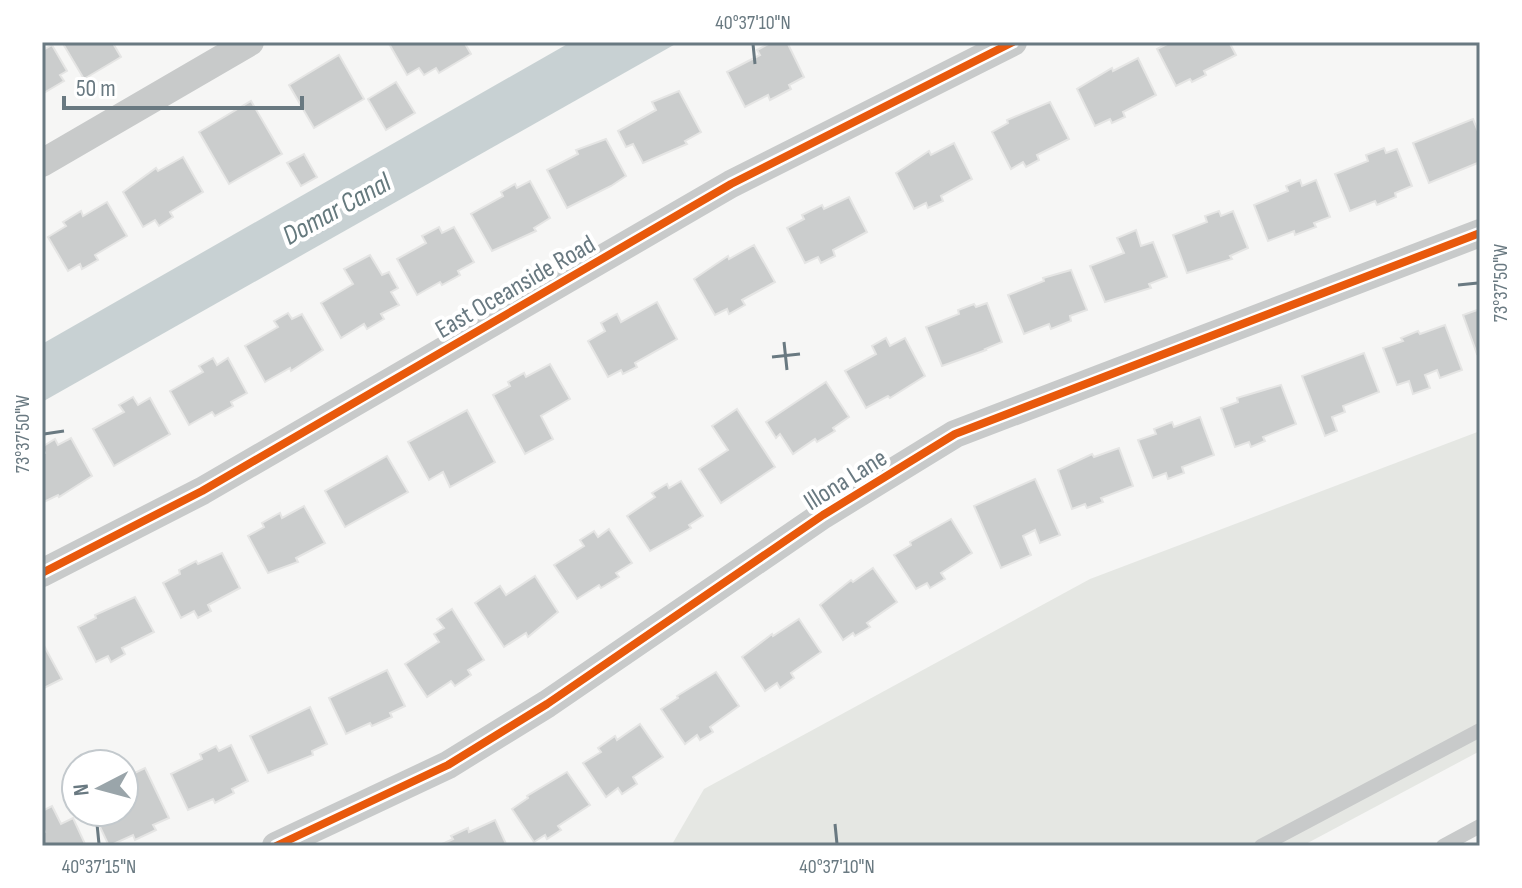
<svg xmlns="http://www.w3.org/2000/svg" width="1522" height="888" font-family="'Sofia Sans Condensed',sans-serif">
	<rect width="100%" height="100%" fill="#f6f6f5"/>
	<polygon fill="#e5e7e3" points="1480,431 1480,751 1302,846 671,846 704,789 1090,579"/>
	<polygon fill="#c8d1d3" points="571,42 679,42 42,402 42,344"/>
	<g fill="#cbcdcd" stroke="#e5e5e4" stroke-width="2">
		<polygon points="62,42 119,42 114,45 121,57 84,79"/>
		<polygon points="388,42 464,42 471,54 439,73 436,68 424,75 419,68 407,75"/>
		<polygon points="772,42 787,42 804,77 789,85 791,89 770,100 768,95 745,107 727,72 760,55 757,50"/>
		<polygon points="1171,42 1229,42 1236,55 1204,71 1206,75 1192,82 1190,79 1176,86 1157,49"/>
		<polygon points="42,44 45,49 52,45 67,71 60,75 64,81 42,94"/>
		<polygon points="339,55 364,99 314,128 289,85"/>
		<polygon points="1138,58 1156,95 1123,112 1125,117 1112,123 1110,119 1095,126 1077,89 1112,68 1113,71"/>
		<polygon points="396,82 415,113 386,130 368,99"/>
		<polygon points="679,91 701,132 685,141 687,144 643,163 633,144 626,147 618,131 656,110 652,102"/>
		<polygon points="251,101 282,154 229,184 199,132"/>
		<polygon points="1050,102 1069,139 1037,155 1039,160 1026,167 1023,162 1011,169 992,132 1008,123 1007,120"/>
		<polygon points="1473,119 1480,136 1480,162 1429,183 1413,143"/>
		<polygon points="606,139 626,176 611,186 567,208 547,170 578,154 576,150"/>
		<polygon points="954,143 972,179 941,196 943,201 928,208 926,203 914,209 896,173 929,151 931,155"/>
		<polygon points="1384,148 1386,153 1397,149 1412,186 1395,193 1396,197 1377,205 1375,201 1350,211 1335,174 1368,161 1366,155"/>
		<polygon points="304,154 317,177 301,186 287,163"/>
		<polygon points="183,157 203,192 170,212 173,217 159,226 155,220 143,227 123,192 156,168 158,171"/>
		<polygon points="1300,180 1302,186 1316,180 1330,217 1314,223 1316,227 1295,235 1294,231 1268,241 1254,205 1288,191 1286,186"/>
		<polygon points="530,181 550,218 534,228 536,231 492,251 471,214 503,196 501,192 515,184 517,188"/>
		<polygon points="849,197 867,232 833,250 835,256 821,263 818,257 805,263 787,228 804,219 802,215 822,205 824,209"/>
		<polygon points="107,202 127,236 95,255 98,260 82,269 80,264 68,271 48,237 66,226 63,222 81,211 83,216"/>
		<polygon points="1219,211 1221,216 1233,211 1248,248 1230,256 1232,259 1187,273 1173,235 1207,222 1205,216"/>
		<polygon points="439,227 442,233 454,227 474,262 458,271 460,275 442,285 440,282 417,295 397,259 426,243 422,236"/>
		<polygon points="1136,230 1141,246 1153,242 1167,277 1149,284 1151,288 1105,302 1090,266 1124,253 1117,238"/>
		<polygon points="754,245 775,282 742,300 745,305 729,314 727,309 715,315 694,279 728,256 729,259"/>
		<polygon points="370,255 382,275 389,272 398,288 391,292 399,305 381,314 384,319 367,329 364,324 341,338 321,303 353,284 344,269"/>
		<polygon points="1071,270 1087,310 1070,316 1071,321 1051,329 1049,324 1024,334 1008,295 1044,281 1043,278"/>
		<polygon points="657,302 677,339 635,363 637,367 623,374 621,370 608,377 588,341 605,331 601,323 617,314 621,322"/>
		<polygon points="987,303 1002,342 985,349 986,350 942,366 926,327 959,314 958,310 974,304 976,307"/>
		<polygon points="1480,309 1480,352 1477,354 1463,315"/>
		<polygon points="288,313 292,319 302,314 323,350 291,371 290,368 265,382 245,346 278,327 274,321"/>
		<polygon points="1445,325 1462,370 1440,378 1437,370 1425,375 1430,388 1413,394 1409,381 1397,385 1383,348 1403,341 1401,338 1418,331 1420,334"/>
		<polygon points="886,338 890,346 905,338 925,376 890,398 888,396 866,408 845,371 876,354 872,346"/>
		<polygon points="1364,353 1379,392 1343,406 1345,412 1332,417 1337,431 1325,436 1302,376"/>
		<polygon points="213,358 217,365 228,358 247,393 231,402 233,406 215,416 212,412 189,425 170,391 203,372 199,366"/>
		<polygon points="550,364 570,399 541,416 553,439 525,454 493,395 510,386 508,382 524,373 526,377"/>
		<polygon points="826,382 849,417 833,428 835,431 817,442 815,439 793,454 780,434 776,438 766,422"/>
		<polygon points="1281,385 1296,424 1263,437 1265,441 1251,447 1249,442 1235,447 1221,408 1238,402 1237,398"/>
		<polygon points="133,397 138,405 150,398 170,434 114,466 93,429 124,412 119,405"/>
		<polygon points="737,409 775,467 721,503 699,469 728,450 712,426"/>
		<polygon points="467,410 495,462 450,487 443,472 429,480 408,442"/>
		<polygon points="1200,417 1214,455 1182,467 1184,473 1168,479 1166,473 1153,478 1138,440 1156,434 1154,429 1172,422 1174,427"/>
		<polygon points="71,438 92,476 59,497 58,495 42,503 42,455 45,453 42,447 55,439 58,445"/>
		<polygon points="1119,448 1133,486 1101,498 1103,502 1087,508 1085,504 1072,509 1058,470 1092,454 1094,457"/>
		<polygon points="387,456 408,492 345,527 325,491"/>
		<polygon points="1035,479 1060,535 1040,543 1035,530 1023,536 1031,555 1001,568 974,506"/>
		<polygon points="681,481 703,516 689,525 691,528 650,551 627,516 655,497 652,493 667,484 669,488"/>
		<polygon points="304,506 325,543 296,558 298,562 268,573 248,536 264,527 262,523 280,513 282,518"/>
		<polygon points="951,519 972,553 941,573 945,579 930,588 927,583 916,589 894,555 911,545 910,542"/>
		<polygon points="609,529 632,563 616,573 619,577 601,588 599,585 577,599 554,565 584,546 580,540 594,531 598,537"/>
		<polygon points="222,553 240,588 208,605 211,611 198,618 194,611 181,618 163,583 180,574 179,570 196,561 198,564"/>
		<polygon points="873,568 897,602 867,623 870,627 855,636 853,633 843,640 820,605 851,580 853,582"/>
		<polygon points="535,576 558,612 528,637 526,633 504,647 475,603 500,586 506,595"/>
		<polygon points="135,597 154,632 122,648 125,654 111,662 108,656 96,662 78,627 96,618 95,615"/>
		<polygon points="452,609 484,660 468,670 471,675 455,686 451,681 427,697 405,664 439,642 434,634 444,628 437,619"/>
		<polygon points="799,619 821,652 791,673 794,678 780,688 777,683 765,691 742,657 772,634 773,636"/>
		<polygon points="42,642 62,679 42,689"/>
		<polygon points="387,670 405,706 390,713 392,717 372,726 370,723 346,734 329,698"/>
		<polygon points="716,672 739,706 710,727 713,732 700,740 697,735 685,744 661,709 678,698 677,696"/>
		<polygon points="310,707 327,744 312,751 313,755 268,773 250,736"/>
		<polygon points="640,724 663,757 633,777 637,784 622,794 618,788 606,797 583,763 601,752 598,748 615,736 617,740"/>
		<polygon points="231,745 248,781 232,789 234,793 215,803 213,799 188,810 171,774 202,759 200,754 216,746 219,751"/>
		<polygon points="145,768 169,818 153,825 156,830 135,840 133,835 109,846 93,812 124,812 124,778"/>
		<polygon points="567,772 590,805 558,826 561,830 547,839 545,835 534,842 512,809 528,798 527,796"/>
		<polygon points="52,806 61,824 73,818 86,846 42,846 42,834 45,832 42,825 42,811"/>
		<polygon points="495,820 507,846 438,846 453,839 451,836 468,828 469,832"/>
	</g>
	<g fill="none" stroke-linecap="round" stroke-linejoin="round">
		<g stroke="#c8caca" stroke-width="14">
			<polyline points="1261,846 1480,730"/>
			<polyline points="1443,846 1480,826"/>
		</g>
		<g stroke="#c8caca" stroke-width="28">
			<polyline points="42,163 250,42"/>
			<polyline points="42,573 202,491 731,184 1013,42"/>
			<polyline points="276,846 448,765 547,704 823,515 955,434 1480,233"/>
		</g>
		<g stroke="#fff" stroke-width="13">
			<g id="cycleway">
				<polyline points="42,573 202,491 731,184 1013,42"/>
				<polyline points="276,846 448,765 547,704 823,515 955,434 1480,233"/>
			</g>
		</g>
		<use href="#cycleway" stroke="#e8590c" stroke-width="8"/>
	</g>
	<path fill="none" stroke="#697981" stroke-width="3" d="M753 44 755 64M1458 285 1478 283M784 342 787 370M772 357 800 354M44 434 64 431M97 824 99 844M835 824 837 844"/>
	<g text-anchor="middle" stroke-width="8" stroke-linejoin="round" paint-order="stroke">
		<g font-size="26" fill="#697981" stroke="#fff">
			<text transform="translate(515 286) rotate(-30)" y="9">East Oceanside Road</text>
			<text transform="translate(845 479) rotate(-32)" y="9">Illona Lane</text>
		</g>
		<g font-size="28" font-style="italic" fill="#65797d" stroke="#fff">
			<text transform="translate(336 208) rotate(-29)" y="10">Domar Canal</text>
		</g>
	</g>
	<rect width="1522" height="888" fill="none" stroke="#ffffff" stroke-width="88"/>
	<g transform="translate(100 788) rotate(264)"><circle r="38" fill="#ffffff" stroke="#c3c9cd" stroke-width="2"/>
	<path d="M0-6L14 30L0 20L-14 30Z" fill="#9aa5aa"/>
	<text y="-12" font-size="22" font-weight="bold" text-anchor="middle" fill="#697981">N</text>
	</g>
	<path d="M64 96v12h238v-12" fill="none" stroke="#697981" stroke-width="4"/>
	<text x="76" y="96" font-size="24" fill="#697981" stroke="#ffffff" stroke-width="6" paint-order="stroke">50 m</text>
	<rect x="44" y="44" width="1434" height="800" fill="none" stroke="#697981" stroke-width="3"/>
	<g font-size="20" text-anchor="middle" fill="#697981">
		<text x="753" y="29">40°37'10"N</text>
		<text transform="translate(1500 283) rotate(-90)" y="7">73°37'50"W</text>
		<text transform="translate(22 434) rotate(-90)" y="7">73°37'50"W</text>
		<text x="99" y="873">40°37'15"N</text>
		<text x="837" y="873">40°37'10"N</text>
	</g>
</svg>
